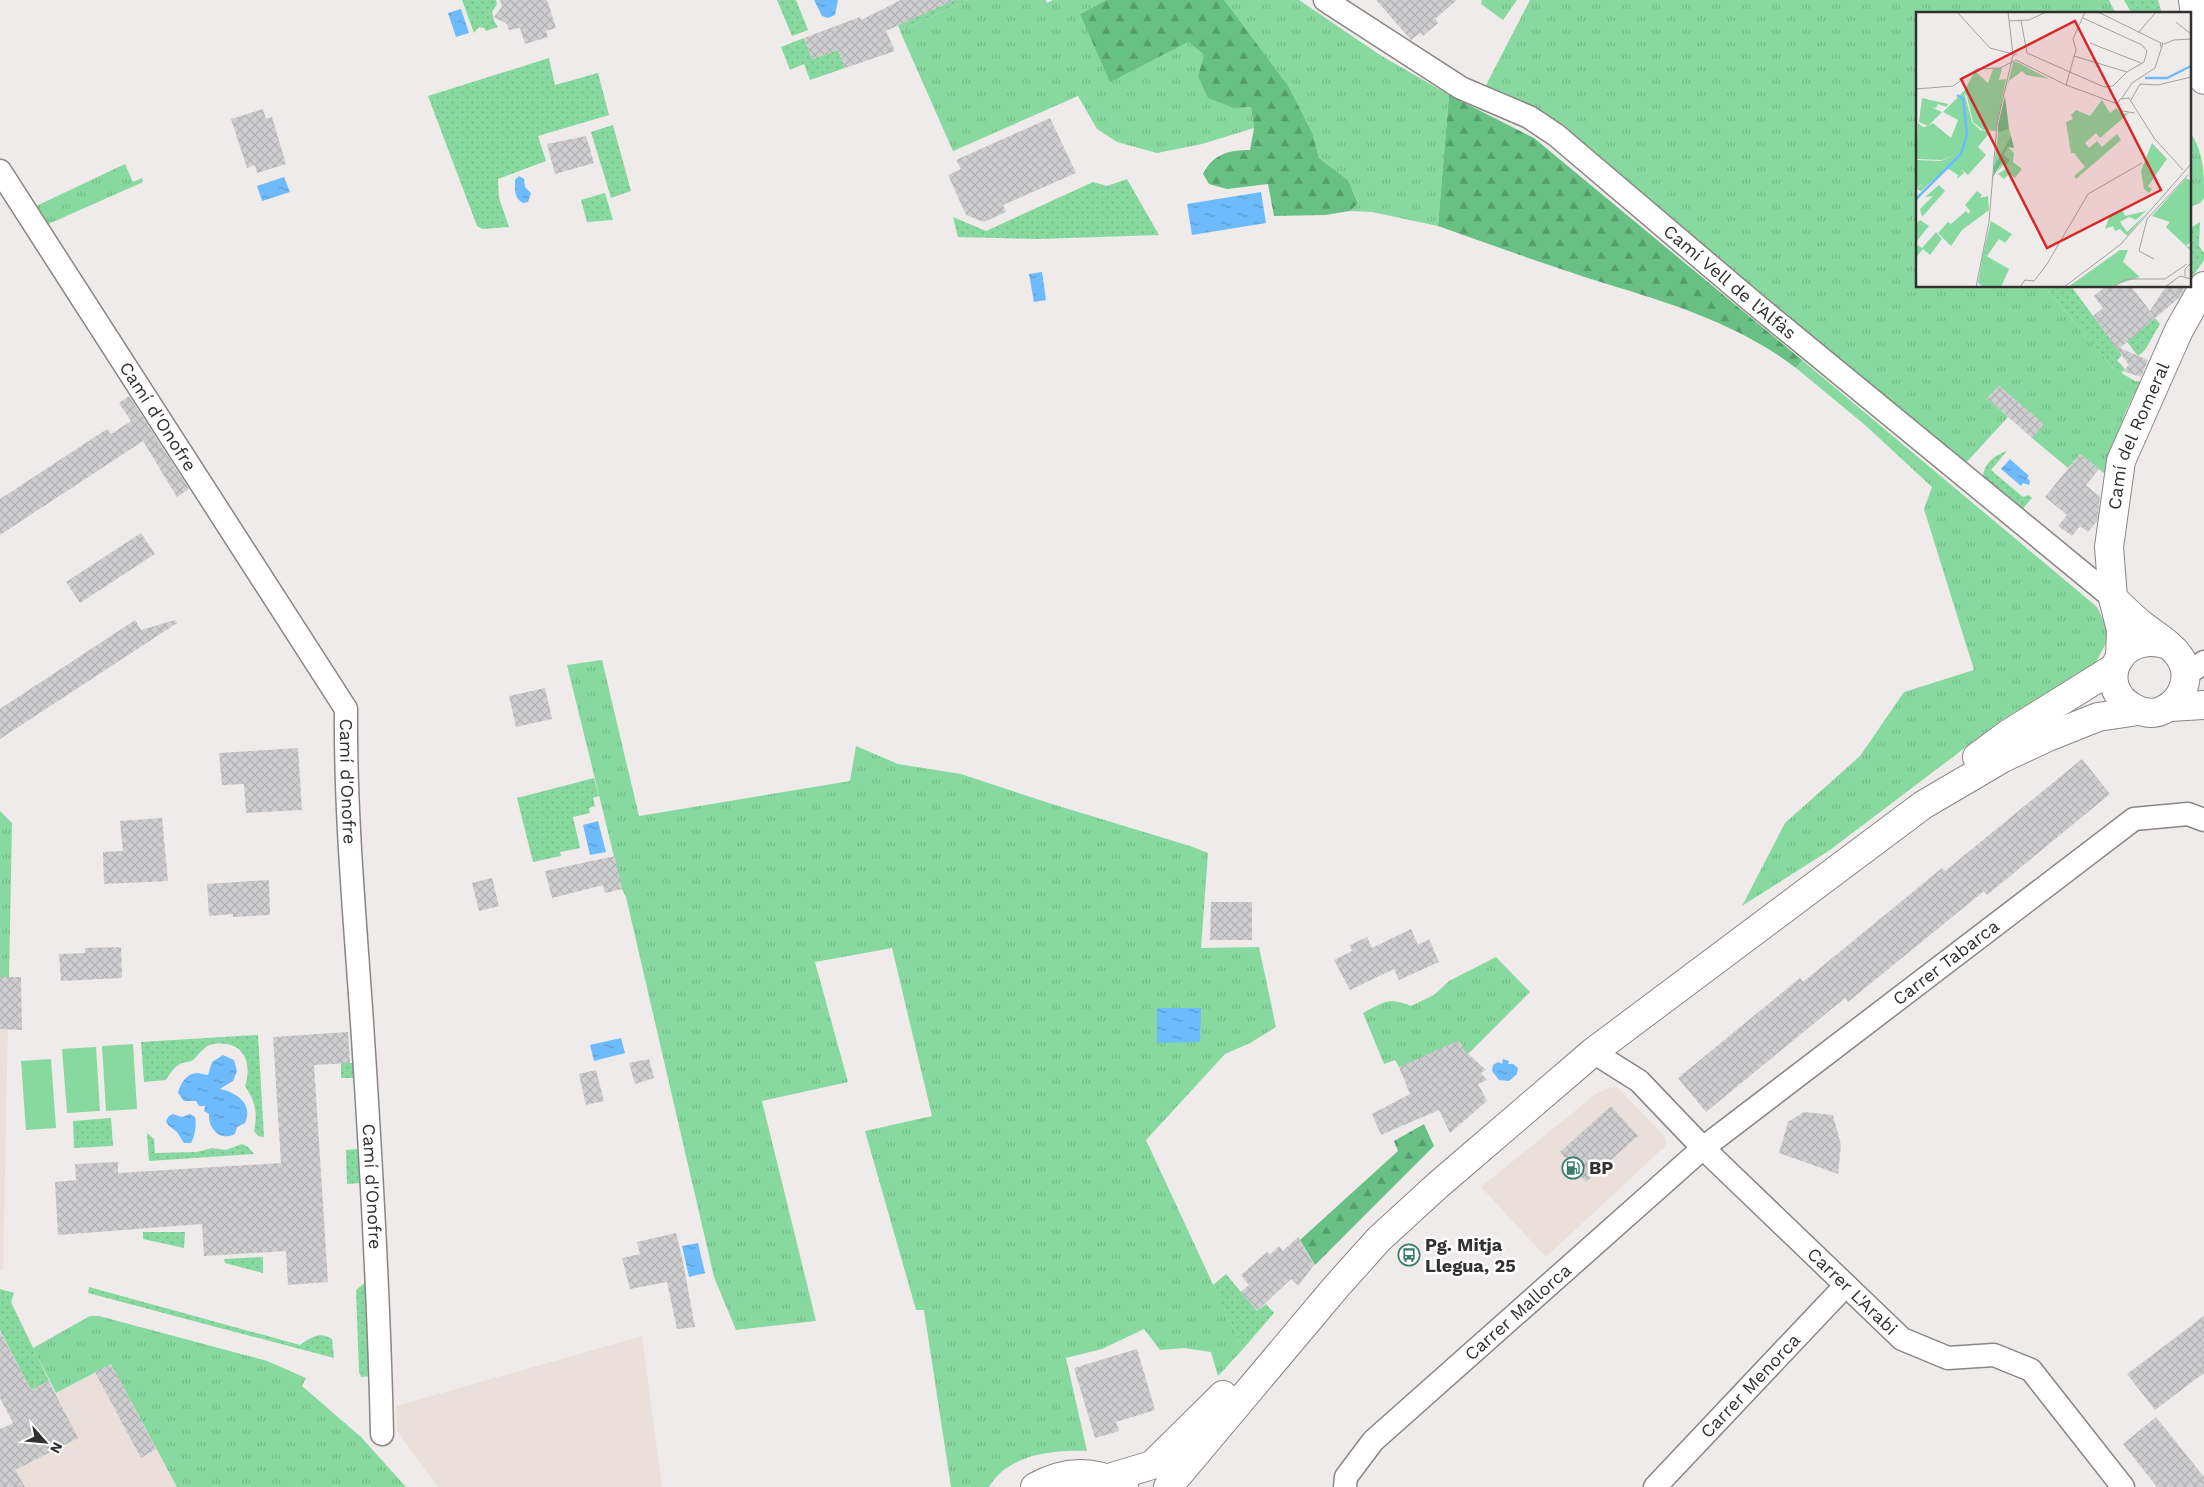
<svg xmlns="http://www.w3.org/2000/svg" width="2204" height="1487" font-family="'Work Sans',sans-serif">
	<defs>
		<pattern id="grass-tufts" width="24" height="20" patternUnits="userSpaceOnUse" patternTransform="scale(1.25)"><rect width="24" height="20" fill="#87d99f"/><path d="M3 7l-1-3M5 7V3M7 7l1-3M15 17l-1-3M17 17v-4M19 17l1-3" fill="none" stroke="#75bb89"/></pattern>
		<pattern id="forest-firs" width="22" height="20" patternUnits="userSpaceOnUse" patternTransform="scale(1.25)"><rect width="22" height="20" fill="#68c084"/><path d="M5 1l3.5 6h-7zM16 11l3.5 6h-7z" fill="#569d6c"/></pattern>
		<pattern id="park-dots" width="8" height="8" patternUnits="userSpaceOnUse" patternTransform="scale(1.25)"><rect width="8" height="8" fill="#87d99f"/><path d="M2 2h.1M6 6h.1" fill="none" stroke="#75bb89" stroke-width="1.8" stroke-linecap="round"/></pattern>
		<pattern id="water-ripples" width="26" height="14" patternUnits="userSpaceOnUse" patternTransform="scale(1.25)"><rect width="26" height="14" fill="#6dbbfd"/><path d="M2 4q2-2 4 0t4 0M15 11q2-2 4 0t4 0" fill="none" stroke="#5a99cd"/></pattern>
		<pattern id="building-cross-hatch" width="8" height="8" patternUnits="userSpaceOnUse" patternTransform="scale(1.25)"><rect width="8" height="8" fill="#cecdcf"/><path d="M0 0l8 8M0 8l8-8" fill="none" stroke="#b1b0b2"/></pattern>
	</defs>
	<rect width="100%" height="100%" fill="#efebea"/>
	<g fill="#eadfda">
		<polygon points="0,811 12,823 3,1270 0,1269"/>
		<polygon points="1616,1086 1664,1136 1666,1142 1664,1149 1662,1149 1546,1257 1481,1187 1597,1093"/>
		<polygon points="642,1336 662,1487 438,1487 397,1431 396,1406"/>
		<polygon points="111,1364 177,1487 3,1487 0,1449 67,1415 56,1393"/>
	</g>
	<g fill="url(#grass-tufts)">
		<polygon points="968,0 1046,0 1047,3 1053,0 1106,0 1080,14 1188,42 1204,55 1198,76 1234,108 1251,107 1254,128 1202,144 1157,153 1117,142 1097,129 1078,96 953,151 900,31"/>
		<polygon points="1223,0 1299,0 1380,55 1449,95 1438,226 1372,212 1350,211 1358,202 1348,180 1319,158 1313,135"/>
		<polygon points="1482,0 1517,0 1503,20 1481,4"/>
		<path d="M1530 0H2109L2116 14H1918V286H2044L2113 368 2135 381 2141 382C2124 412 2111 442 2110 478L2080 454 2068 468 2032 438 2043 424 1999 386 1987 398 2008 417 1964 465 1485 87Z"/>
		<path d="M2190 132C2204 153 2204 172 2204 198L2200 203 2190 207Z"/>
		<polygon points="125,164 133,182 142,178 143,182 44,226 32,208"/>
		<polygon points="1802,360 2097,607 2108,630 2105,645 2094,666 2003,719 1830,850 1742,906 1785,823 1860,756 1904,692 1974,670 1924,509 1932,487 1865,425 1796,368"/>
		<path d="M602 660 639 816 850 781 856 746 898 764 961 774 1052 804 1190 846 1208 853 1201 948 1259 947 1276 1027 1250 1043 1225 1054 1146 1140 1243 1349 1218 1376 1211 1352 1184 1348 1160 1350 1144 1329 1102 1349 1066 1358 1087 1451C1053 1450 1008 1454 989 1487H951L924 1310H916L865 1131 932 1116 892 948 815 962 848 1082 762 1101 816 1321 736 1330 714 1277 626 897 622 889 567 665Z"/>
		<polygon points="0,811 12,823 9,977 0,977"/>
		<path d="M1496 957 1530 992 1466 1056 1399 1067 1395 1060 1384 1064 1363 1013C1385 1002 1387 997 1411 1006L1434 995 1449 981Z"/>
		<polygon points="90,1316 99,1316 267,1361 306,1378 302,1386 361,1437 406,1487 177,1487 111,1364 56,1393 33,1348"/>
	</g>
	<g fill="url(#forest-firs)">
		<path d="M1106 0H1224L1288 86 1313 135 1319 158 1348 180 1358 203 1350 211 1325 215 1274 216 1268 184 1227 189 1209 184 1203 174C1213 154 1229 150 1250 150L1254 128 1251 107 1234 108 1208 98 1198 76 1204 55 1188 42 1110 82 1080 14Z"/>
		<path d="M1449 95 1534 138 1802 360 1796 368C1740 325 1673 304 1607 284 1550 266 1494 246 1438 226Z"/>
		<polygon points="1424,1124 1434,1146 1315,1265 1300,1240 1398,1151 1394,1141"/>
	</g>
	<g fill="url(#park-dots)">
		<polygon points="462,0 496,0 497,4 492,12 494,21 498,27 486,31 484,28 479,27 474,33"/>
		<polygon points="777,0 796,0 808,30 792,36"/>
		<polygon points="954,0 968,0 900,31 898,25"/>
		<polygon points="2124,0 2158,0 2162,14 2132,14"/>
		<polygon points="804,38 812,59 838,50 845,68 810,80 804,64 790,70 781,47"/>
		<polygon points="549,58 555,85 598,73 609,115 538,136 546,161 498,179 499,198 509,227 482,229 477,226 428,96"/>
		<polygon points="613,125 631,191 611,198 591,132"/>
		<polygon points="1127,179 1159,235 1039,239 958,237 953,217 986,231 1093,182 1107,186"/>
		<polygon points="605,193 613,220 587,222 581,200"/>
		<polygon points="2200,222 2199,246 2204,253 2204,260 2190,280 2190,228"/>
		<polygon points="2044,286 2071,286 2122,355 2117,360 2125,369 2121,373 2113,368"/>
		<polygon points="2155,318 2160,324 2145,350 2138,356 2124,338 2142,322 2146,326"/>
		<path d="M2007 451 1991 470 2023 497 2029 495 2032 498 2020 512 1983 477C1984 463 1995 455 2007 451Z"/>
		<polygon points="594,778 599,796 593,798 595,806 589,808 590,813 573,817 580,848 560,852 561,856 533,862 517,798"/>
		<path d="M258 1035 264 1137 258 1136 254 1131C258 1113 255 1101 245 1086 253 1062 243 1040 214 1044 204 1045 200 1054 193 1060 190 1062 185 1062 182 1063 174 1067 170 1073 166 1080L144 1082 141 1042Z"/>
		<polygon points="341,1063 360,1063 371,1376 361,1377 359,1372 356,1290 367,1281 361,1183 347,1184 346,1150 359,1149 355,1078 341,1078"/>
		<polygon points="111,1118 113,1146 74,1148 73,1121"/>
		<polygon points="147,1133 154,1139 155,1153 197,1152 212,1148 226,1150 242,1144 248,1147 254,1154 149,1161"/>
		<polygon points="143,1232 185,1232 184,1248 143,1239"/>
		<polygon points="263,1257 263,1273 225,1263 224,1259"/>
		<polygon points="1226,1274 1257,1311 1266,1304 1274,1313 1243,1349 1213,1285"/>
		<path d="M89 1287 300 1345C312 1337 319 1331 332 1339L334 1358 88 1293Z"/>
		<polygon points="0,1289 14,1293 11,1302 49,1381 31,1390 0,1330"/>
	</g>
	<g fill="#87d99f">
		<polygon points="133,1044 137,1109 106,1111 102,1046"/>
		<polygon points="96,1047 100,1111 67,1113 62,1049"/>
		<polygon points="51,1059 56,1128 26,1130 21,1061"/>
	</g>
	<g fill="url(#water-ripples)">
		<polygon points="814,0 838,0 835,15 828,18 822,16"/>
		<polygon points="461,9 469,33 456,37 448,13"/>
		<path d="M519 176 524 179 525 187 531 193 528 202 523 203C514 198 515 190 515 180Z"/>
		<polygon points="284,177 290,192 262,201 257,186"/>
		<polygon points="1261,192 1266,223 1192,235 1187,204"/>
		<polygon points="1042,272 1046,300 1034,302 1029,274"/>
		<polygon points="2010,459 2029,476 2027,478 2030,481 2029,485 2023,483 2021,486 2001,469"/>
		<polygon points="598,821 606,852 590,855 583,825"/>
		<polygon points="1157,1008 1201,1008 1200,1042 1157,1043"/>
		<polygon points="621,1038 625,1053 594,1061 590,1045"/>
		<path d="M223 1055 234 1060 237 1071 233 1081 220 1089C236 1092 254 1104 245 1123L237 1127 235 1134C220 1142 208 1128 209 1114L204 1111 205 1106H199L196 1101H184L178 1093C180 1084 186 1074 196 1073 201 1073 204 1075 208 1075L212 1062Z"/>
		<polygon points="1503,1059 1509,1061 1508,1064 1513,1064 1518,1068 1517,1074 1509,1081 1499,1080 1492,1071 1493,1065 1498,1062 1502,1064"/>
		<path d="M173 1114 182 1117 190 1114 195 1117C197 1124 195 1136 191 1143H184L177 1132 168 1125 166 1121 169 1116Z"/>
		<polygon points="698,1243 705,1273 689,1277 682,1246"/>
	</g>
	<g fill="url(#building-cross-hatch)">
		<polygon points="500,0 547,0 556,28 546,31 548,37 525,44 520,28 509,30 507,24 494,17 502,7"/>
		<polygon points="901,0 954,0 886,31 895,51 845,68 838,50 812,59 804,38 860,17 861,20"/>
		<polygon points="1376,0 1457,0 1435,19 1438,23 1423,36 1420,33 1411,40"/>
		<polygon points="263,109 266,119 272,117 286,164 257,173 255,165 247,168 231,119"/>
		<polygon points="1050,118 1076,173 1003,205 1006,212 984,222 966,215 948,175 961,169 956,160"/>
		<polygon points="586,136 594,163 555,174 547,144"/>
		<polygon points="2106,286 2131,286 2150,311 2166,286 2186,286 2180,297 2120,348 2148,360 2141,377 2123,371 2129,365 2093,316 2103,308 2094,296"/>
		<polygon points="1999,386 2044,424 2032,438 1987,398"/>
		<polygon points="129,396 189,489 177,497 143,441 0,535 0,499 107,429 111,434 131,421 119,403"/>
		<polygon points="2080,454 2099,469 2086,485 2100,497 2097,521 2088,532 2080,526 2072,536 2058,526 2067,515 2045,497"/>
		<polygon points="141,533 155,554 80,603 66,582"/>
		<polygon points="135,620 141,630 175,620 177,623 0,739 0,709"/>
		<polygon points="545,688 552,719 516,727 509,696"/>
		<polygon points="298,748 302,810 246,813 244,784 222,785 219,753"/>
		<polygon points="2082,759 2110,794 1987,895 1984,891 1848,1002 1845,998 1706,1112 1678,1078 1800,978 1803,982 1942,868 1945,871"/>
		<polygon points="162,818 168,881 104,884 103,852 123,851 120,821"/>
		<polygon points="615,856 622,889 605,893 603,885 552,898 545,871"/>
		<polygon points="492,878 499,906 479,911 472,883"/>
		<polygon points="269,880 270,915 233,917 233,914 209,916 207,884"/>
		<polygon points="1211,902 1252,902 1252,940 1210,940"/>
		<polygon points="1411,929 1418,945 1429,939 1439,962 1399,980 1394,969 1350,990 1334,960 1352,951 1350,945 1367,937 1372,948"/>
		<polygon points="121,947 122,978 61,981 59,954 85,953 85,948"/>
		<polygon points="0,977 21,977 22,1030 0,1029"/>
		<polygon points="348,1032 350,1063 314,1065 328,1282 288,1285 286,1251 204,1256 202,1224 58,1235 55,1182 76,1180 75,1164 118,1162 118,1173 281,1163 273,1037"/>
		<polygon points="1460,1040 1464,1050 1486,1070 1481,1073 1487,1080 1478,1084 1487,1101 1450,1133 1439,1110 1381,1135 1372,1114 1410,1094 1399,1067"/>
		<polygon points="649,1059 654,1078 635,1084 629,1063"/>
		<polygon points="596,1070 604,1101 586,1105 579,1074"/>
		<polygon points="1611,1106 1638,1136 1586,1182 1560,1152"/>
		<polygon points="1804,1112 1833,1115 1841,1145 1838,1174 1779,1153 1788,1122"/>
		<polygon points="676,1233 682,1257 695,1327 677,1329 667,1282 630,1289 622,1258 640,1254 637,1242"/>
		<polygon points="1298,1237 1314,1265 1298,1286 1291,1279 1257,1311 1241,1292 1249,1285 1241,1275 1267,1252 1270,1255 1279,1246 1283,1251"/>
		<polygon points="2204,1316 2204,1373 2155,1410 2127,1374"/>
		<polygon points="0,1331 31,1390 49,1381 78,1438 15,1470 25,1487 0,1487 0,1429 13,1423 0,1398"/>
		<polygon points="1137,1349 1155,1410 1116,1422 1119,1431 1095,1438 1074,1368"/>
		<polygon points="111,1364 156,1449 141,1458 95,1372"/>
		<polygon points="2156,1417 2204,1477 2204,1487 2157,1487 2123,1444"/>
	</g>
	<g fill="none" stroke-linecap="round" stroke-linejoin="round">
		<g stroke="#898684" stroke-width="25">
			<g id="street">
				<path id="s1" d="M1325 0 1461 88 1529 117 1556 135 1755 304 2113 598"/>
				<path id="s2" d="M0 171 346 709C345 813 355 919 362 1023 371 1160 379 1297 382 1434"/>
				<polyline points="2185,676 2204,662"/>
				<path id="s3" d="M1593 1052 1639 1081 1703 1148 1902 1339 1948 1358 1994 1355 2031 1370 2123 1487"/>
				<path id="s4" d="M1345 1487 1346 1477 1373 1441 1703 1148 2134 819 2188 814 2204 820"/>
				<path id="s5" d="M1655 1487 1846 1285"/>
			</g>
		</g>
		<g stroke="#898684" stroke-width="30">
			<g id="secondary">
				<polyline points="2193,0 2204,80"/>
				<path d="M2113 598C2122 607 2131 616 2141 624 2153 634 2170 643 2179 656 2193 675 2183 701 2163 710 2153 715 2143 713 2134 708 2092 686 2120 628 2168 645"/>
				<path id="s6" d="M2120 658 2121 630 2113 598 2109 547 2121 461 2179 330 2204 286"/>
				<polyline points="2170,707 2204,705"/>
				<polyline points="1977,757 2008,734 2114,668"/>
				<polyline points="1109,1478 1152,1465 1223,1395"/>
				<path d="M1035 1487C1066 1470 1092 1470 1124 1485"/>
				<polyline points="1168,1487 1336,1287 1379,1239 1438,1185 1593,1052 1923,805 2003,758 2048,737 2098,717 2138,711"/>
			</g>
		</g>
		<use href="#street" stroke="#fff" stroke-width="22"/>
		<use href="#secondary" stroke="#fff" stroke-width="28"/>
	</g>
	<defs>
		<g id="fuel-ring" transform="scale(1.125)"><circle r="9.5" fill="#fff" stroke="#3a7b6c" stroke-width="1.5"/><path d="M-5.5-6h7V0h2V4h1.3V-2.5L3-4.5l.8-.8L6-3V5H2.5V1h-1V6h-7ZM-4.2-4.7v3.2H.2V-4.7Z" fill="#3a7b6c"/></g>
		<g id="bus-ring" transform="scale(1.125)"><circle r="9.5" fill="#fff" stroke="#3a7b6c" stroke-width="1.5"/><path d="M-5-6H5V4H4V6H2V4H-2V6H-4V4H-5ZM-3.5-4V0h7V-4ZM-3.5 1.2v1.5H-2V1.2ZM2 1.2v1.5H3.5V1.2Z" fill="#3a7b6c"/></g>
	</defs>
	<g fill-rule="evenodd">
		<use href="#fuel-ring" x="1573" y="1168"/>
		<use href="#bus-ring" x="1409" y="1255"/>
	</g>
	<g text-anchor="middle" stroke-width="5" stroke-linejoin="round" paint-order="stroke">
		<g font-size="18" fill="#323130" stroke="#fff">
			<text dy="6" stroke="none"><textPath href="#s1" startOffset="496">Camí Vell de l'Alfàs</textPath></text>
			<text dy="6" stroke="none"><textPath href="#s2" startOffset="292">Camí d'Onofre</textPath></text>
			<text dy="6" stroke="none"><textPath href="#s6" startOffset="228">Camí del Romeral</textPath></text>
			<text dy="6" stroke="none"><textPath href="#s2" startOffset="712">Camí d'Onofre</textPath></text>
			<text dy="6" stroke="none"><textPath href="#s4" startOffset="802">Carrer Tabarca</textPath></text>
			<text dy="6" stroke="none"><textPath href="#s2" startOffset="1118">Camí d'Onofre</textPath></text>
			<text dy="6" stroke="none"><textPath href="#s3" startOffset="354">Carrer L'Arabi</textPath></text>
			<text dy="6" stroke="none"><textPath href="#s4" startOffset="249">Carrer Mallorca</textPath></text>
			<text dy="6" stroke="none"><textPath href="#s5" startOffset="139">Carrer Menorca</textPath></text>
		</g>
		<g font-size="18" font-weight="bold" fill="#323130" stroke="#fff" text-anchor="start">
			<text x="1589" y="1174">BP</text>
			<text x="1425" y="1251">Pg. Mitja<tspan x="1425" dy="21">Llegua, 25</tspan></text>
		</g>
	</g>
	<g transform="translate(1916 12)">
		<rect width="275" height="275" fill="#efebea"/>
		<path d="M97 50H101L133 67 110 63 106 59 93 69 89 84ZM86 56 83 68 90 67 80 119 67 118 57 110 51 85 48 80 56 110 64 118 74 120 62 135 70 143 52 163 45 157 48 161 41 167 42 163 31 156 37 150 5 179 1 177 8 170 0 177V148L25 149 41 142 26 148 0 147 2 111 7 115 12 114 3 110 6 86 32 92 30 95 22 92 20 96 15 95 26 100 12 114 17 111 35 126 42 108 27 100 48 79 59 59 72 71 77 57ZM186 88 194 101 200 96 206 102 213 101 184 126 180 121 169 131 173 136 181 129 186 135 201 122 205 128 160 167 158 164 169 155 158 141H155L150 110 157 107 155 103 160 98 174 104ZM93 117 95 124 78 154 82 121ZM236 131 251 147 232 174 236 177 233 181 228 177 225 159ZM92 135 98 141 97 150 106 157 99 166 93 162 88 167 82 162 91 156 88 152 81 160 86 150 94 148 88 143ZM270 166 275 169V229L270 234 275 235V239L250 215 254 210 236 204ZM23 173 29 179 6 205 4 197 17 184 9 185ZM61 179 66 183 64 186 72 184 73 198 46 218 35 234 22 221 32 210 35 212 50 199 53 202 54 199 49 193ZM206 197 209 204 230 199 220 208 213 205 204 210 211 220 231 201 211 224 204 217 199 219 197 214 189 217 194 203ZM4 208 13 214 0 230V212ZM75 209 96 222 89 231 83 227 71 244 67 242ZM20 220 26 227 14 243 7 237 0 245V236L2 233 6 236ZM204 238H212L207 250 224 265 193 275H152Z" fill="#87d99f"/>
		<path d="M89 84 93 117 82 121V113ZM95 124 98 136 92 135 88 143 94 148 90 153 86 150 77 165 78 154Z" fill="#68c084"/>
		<path d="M67 242 93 257 85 275H68L62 271Z" fill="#87d99f"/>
		<path fill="none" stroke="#6dbbfd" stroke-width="2.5" d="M229 66H251L275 54M0 187 45 142 51 123 47 87 41 83"/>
		<path fill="none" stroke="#a3a1a0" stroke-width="1" d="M41 0 74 36 97 42M92 0 97 42M182 0 245 31M93 9 113 8 130 0M105 9 111 41 188 75 197 74 211 60 228 50 231 39 226 33 167 6M260 10 275 22M223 20 240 0M174 31 225 51M248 32 258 28 275 27M158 44 211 60M150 73 160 38 157 27 169 0M0 77 37 74 61 57 84 56 100 48 150 73 199 91 206 99 219 101M206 86 216 71 239 56 247 31 244 32 245 35M215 88 224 72 242 73 275 65M201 93 204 87 213 86 238 126 267 158M238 247 223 239 231 207 272 163M269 264V257L275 251M60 275 73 210 81 112 97 43 101 42M104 275 109 268 118 269 131 252 172 182 226 151M148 275 205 232 275 152M196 275 211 267H249L271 252M249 275 264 264 275 267"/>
		<path fill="#d62828" fill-opacity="0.15" stroke="#d62828" stroke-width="2.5" d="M159 9 245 178 131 236 45 67Z"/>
		<rect width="275" height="275" fill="none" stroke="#323130" stroke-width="2.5"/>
	</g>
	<g transform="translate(45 1442) rotate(117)" stroke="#ffffff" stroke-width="4" paint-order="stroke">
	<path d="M0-4L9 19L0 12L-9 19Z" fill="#323130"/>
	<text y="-8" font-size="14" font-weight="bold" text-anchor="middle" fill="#323130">N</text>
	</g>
</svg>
